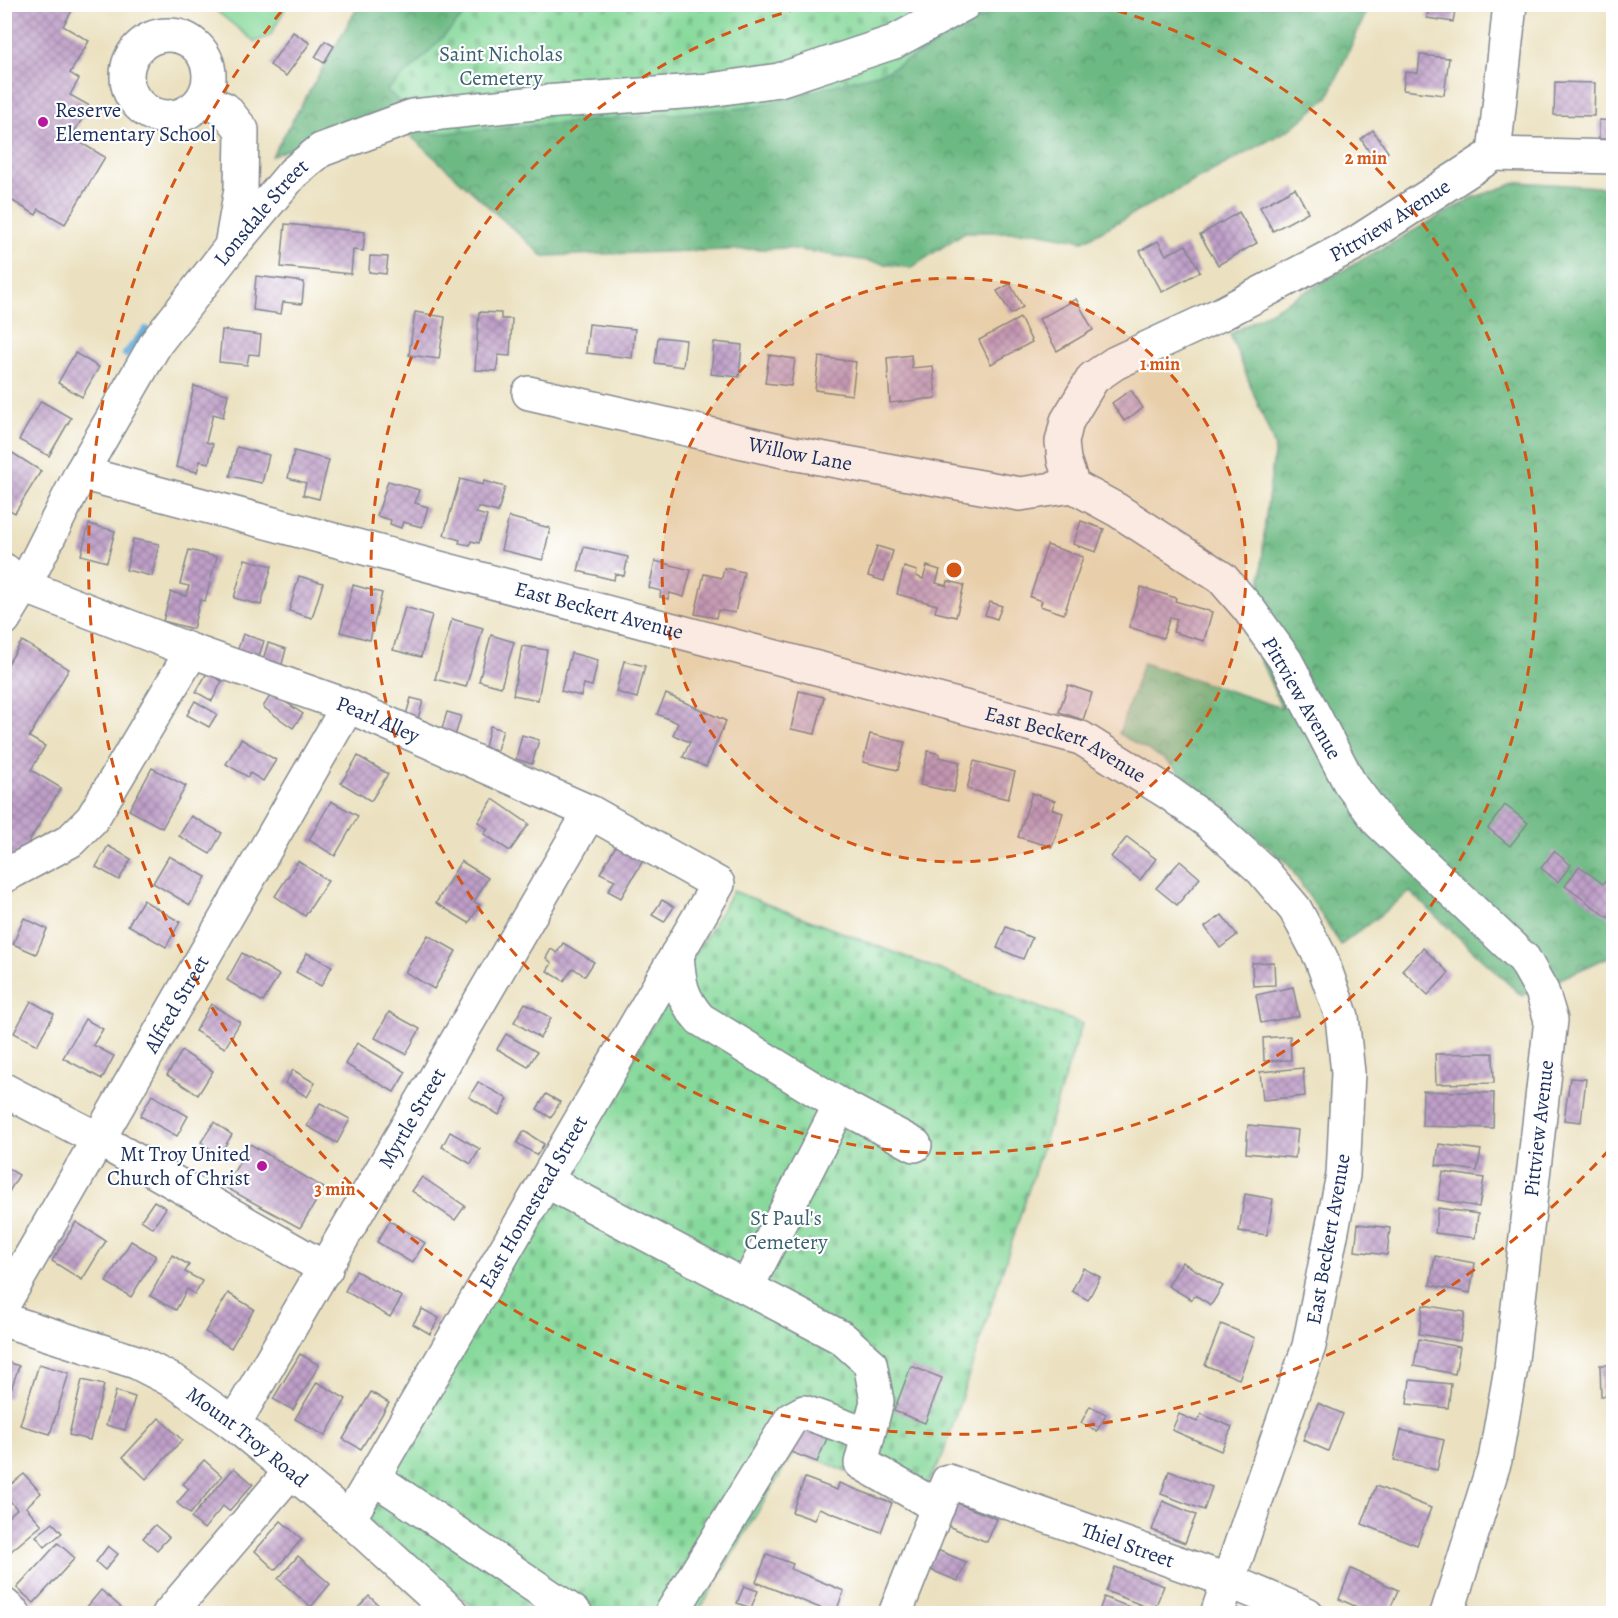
<svg xmlns="http://www.w3.org/2000/svg" width="1618" height="1618" font-family="Alegreya,serif">
	<defs>
		<pattern id="forest-crowns" width="20" height="18" patternUnits="userSpaceOnUse" patternTransform="scale(1.5)"><rect width="20" height="18" fill="#6db983"/><path d="M2 6a3 3 0 1 1 6 0M12 15a3 3 0 1 1 6 0" fill="none" stroke="#59976e"/></pattern>
		<pattern id="cemetery-stones" width="16" height="16" patternUnits="userSpaceOnUse" patternTransform="scale(1.5)"><rect width="16" height="16" fill="#87d99b"/><path d="M2 7V4a2 2 0 0 1 4 0v3zM10 15v-3a2 2 0 0 1 4 0v3z" fill="#74bb88"/></pattern>
		<pattern id="building-cross-hatch" width="8" height="8" patternUnits="userSpaceOnUse" patternTransform="scale(1.5)"><rect width="8" height="8" fill="#bf9fc7"/><path d="M0 0l8 8M0 8l8-8" fill="none" stroke="#9a82a5"/></pattern>
	</defs>
	<rect width="100%" height="100%" fill="#fff"/>
	<filter id="ink" filterUnits="userSpaceOnUse"><feTurbulence type="fractalNoise" baseFrequency=".0167" numOctaves="2"/><feDisplacementMap in="SourceGraphic" scale="12" xChannelSelector="R" yChannelSelector="G"/><feConvolveMatrix kernelMatrix="1 2 1 2 8 2 1 2 1" color-interpolation-filters="sRGB"/></filter>
	<filter id="wash" filterUnits="userSpaceOnUse"><feTurbulence type="fractalNoise" baseFrequency=".008" numOctaves="4" result="noise"/><feDisplacementMap in="SourceGraphic" scale="24" xChannelSelector="R" yChannelSelector="G"/><feGaussianBlur stdDeviation="1.35" result="paint"/><feColorMatrix in="noise" values="0 0 0 0 0 0 0 0 0 0 0 0 0 0 0 0 0 1.4 0 .05"/><feComposite in="paint" operator="in"/></filter>
	<g filter="url(#wash)">
		<rect width="100%" height="100%" fill="#ebe1c0"/>
		<g fill="url(#forest-crowns)" stroke="#447470" stroke-width="1.5">
			<polygon points="359,5 474,5 414,67 387,90 887,71 1005,5 1365,5 1365,15 1328,97 1292,128 1083,241 1037,232 965,232 911,268 788,248 543,256 383,111 272,156"/>
			<polygon points="1519,182 1613,188 1613,955 1522,996 1410,892 1341,945 1288,864 1164,759 1119,734 1143,663 1282,708 1256,650 1265,522 1275,447 1230,334 1472,198"/>
		</g>
		<g fill="url(#cemetery-stones)" stroke="#51847c" stroke-width="1.5">
			<polygon points="474,5 1005,5 887,71 756,107 434,134 387,90 414,67"/>
			<polygon points="733,891 1082,1024 942,1458 916,1503 795,1449 697,1614 480,1613 361,1513"/>
		</g>
		<polygon fill="#87d99b" stroke="#51847c" stroke-width="1.5" points="209,5 287,5 270,36 255,42"/>
		<g fill="none" stroke-linecap="round" stroke-linejoin="round">
			<polyline stroke="#62acda" stroke-width="8" points="126,354 146,330"/>
		</g>
		<g id="blocks">
			<g fill="url(#building-cross-hatch)">
				<polygon points="4,4 76,4 63,26 89,41 70,73 79,79 70,95 90,106 71,137 105,157 65,224 39,209 36,215 4,196"/>
				<polygon points="1429,4 1456,4 1453,22 1427,18"/>
				<polygon points="293,32 310,43 286,76 270,65"/>
				<polygon points="325,41 334,46 324,63 315,57"/>
				<polygon points="1420,55 1449,58 1444,95 1403,90 1405,72 1418,73"/>
				<polygon points="1555,82 1595,83 1594,116 1554,115"/>
				<polygon points="1599,120 1614,121 1614,139 1599,139"/>
				<polygon points="1373,130 1388,152 1375,161 1361,139"/>
				<polygon points="1295,188 1308,212 1273,231 1260,207"/>
				<polygon points="1239,212 1257,243 1218,265 1200,235"/>
				<polygon points="285,224 365,232 363,251 353,250 351,274 281,267"/>
				<polygon points="1158,241 1166,255 1186,245 1200,272 1162,292 1140,251"/>
				<polygon points="370,256 388,257 386,274 369,272"/>
				<polygon points="256,276 304,282 302,304 283,302 281,314 253,310"/>
				<polygon points="1010,284 1023,307 1011,314 997,291"/>
				<polygon points="1076,299 1093,330 1057,351 1039,319"/>
				<polygon points="415,312 445,317 439,359 409,355"/>
				<polygon points="479,312 501,313 501,319 512,319 510,356 498,355 497,371 475,370"/>
				<polygon points="1020,318 1032,342 991,364 979,340"/>
				<polygon points="589,324 635,329 632,358 586,353"/>
				<polygon points="222,330 261,335 259,355 249,354 247,365 219,362"/>
				<polygon points="658,337 686,340 683,367 655,363"/>
				<polygon points="714,342 742,345 739,377 711,374"/>
				<polygon points="75,353 99,367 82,397 58,383"/>
				<polygon points="769,355 795,359 791,386 765,383"/>
				<polygon points="911,355 912,368 933,366 936,398 890,403 887,358"/>
				<polygon points="819,357 856,362 852,395 815,390"/>
				<polygon points="194,386 228,394 223,417 213,414 206,442 213,444 209,463 200,461 197,472 176,467"/>
				<polygon points="1131,390 1143,408 1124,421 1112,403"/>
				<polygon points="41,401 71,418 49,456 19,440"/>
				<polygon points="237,447 269,455 262,483 230,476"/>
				<polygon points="294,451 329,460 319,499 303,495 306,483 288,478"/>
				<polygon points="11,452 41,471 15,513 4,507 4,463"/>
				<polygon points="460,479 483,485 484,481 505,487 498,512 478,507 476,513 487,516 479,543 471,541 470,545 459,543 460,540 444,535"/>
				<polygon points="388,481 419,490 415,503 428,507 422,527 403,522 401,528 390,524 391,520 377,516"/>
				<polygon points="509,517 550,528 543,560 501,550"/>
				<polygon points="1081,521 1104,529 1096,552 1073,544"/>
				<polygon points="89,524 115,531 107,562 81,555"/>
				<polygon points="133,539 159,544 152,576 126,570"/>
				<polygon points="1047,545 1083,557 1064,614 1040,606 1042,601 1030,597"/>
				<polygon points="877,546 893,551 884,581 868,576"/>
				<polygon points="584,547 628,557 624,576 615,574 614,580 578,571"/>
				<polygon points="189,550 217,557 205,601 200,600 193,629 163,621 171,592 186,596 189,586 180,584"/>
				<polygon points="245,559 272,566 261,605 234,598"/>
				<polygon points="655,561 691,570 684,597 670,593 668,599 660,597 661,591 649,588"/>
				<polygon points="927,566 940,570 936,583 947,586 948,581 964,585 956,617 935,612 937,605 897,594 904,567 917,571 916,576 923,579"/>
				<polygon points="724,568 744,572 735,613 718,610 716,618 695,614 704,574 722,578"/>
				<polygon points="299,576 323,583 312,618 289,611"/>
				<polygon points="353,585 382,593 370,640 340,632"/>
				<polygon points="1141,587 1176,598 1175,601 1212,612 1204,641 1173,632 1177,619 1170,617 1163,638 1129,627"/>
				<polygon points="990,602 1002,606 997,619 985,615"/>
				<polygon points="405,607 432,615 421,657 393,650"/>
				<polygon points="452,619 483,628 466,687 435,679"/>
				<polygon points="243,634 264,641 258,659 237,652"/>
				<polygon points="491,635 514,642 501,687 479,681"/>
				<polygon points="22,641 69,669 29,737 45,746 31,770 61,788 18,860 4,852 4,670"/>
				<polygon points="268,643 286,649 281,668 262,663"/>
				<polygon points="522,646 547,650 538,700 513,695"/>
				<polygon points="571,653 598,660 592,686 584,684 581,696 561,691"/>
				<polygon points="624,661 645,666 637,698 616,692"/>
				<polygon points="207,673 222,681 212,701 196,692"/>
				<polygon points="1068,685 1092,693 1083,720 1059,712"/>
				<polygon points="799,691 824,697 815,734 791,729"/>
				<polygon points="272,693 303,714 293,728 263,707"/>
				<polygon points="666,694 726,721 706,767 683,757 690,742 673,735 678,723 657,714"/>
				<polygon points="411,698 423,701 417,722 405,718"/>
				<polygon points="195,701 217,714 209,727 187,715"/>
				<polygon points="447,712 461,716 455,736 441,732"/>
				<polygon points="490,726 503,730 497,750 485,747"/>
				<polygon points="870,734 905,742 898,770 863,762"/>
				<polygon points="522,735 539,740 532,764 516,759"/>
				<polygon points="241,739 276,760 263,781 250,773 248,777 226,764"/>
				<polygon points="928,751 940,754 939,757 960,762 954,792 920,785"/>
				<polygon points="358,756 388,774 371,801 341,783"/>
				<polygon points="974,761 1015,772 1008,799 967,789"/>
				<polygon points="152,768 186,786 162,828 129,810"/>
				<polygon points="1032,793 1055,801 1052,809 1063,813 1052,847 1018,837"/>
				<polygon points="493,799 529,824 510,851 484,834 488,829 478,822"/>
				<polygon points="331,801 358,816 335,856 309,840"/>
				<polygon points="1505,805 1528,823 1510,846 1488,828"/>
				<polygon points="191,816 222,833 210,854 179,836"/>
				<polygon points="1127,837 1156,859 1140,880 1111,857"/>
				<polygon points="617,844 644,859 621,898 608,891 615,880 600,873"/>
				<polygon points="108,846 131,859 119,880 96,867"/>
				<polygon points="1554,851 1571,865 1558,882 1541,868"/>
				<polygon points="169,856 206,877 190,905 153,883"/>
				<polygon points="298,861 328,881 305,916 275,896"/>
				<polygon points="461,861 488,878 474,902 480,905 469,923 436,903"/>
				<polygon points="1180,861 1200,878 1177,905 1156,888"/>
				<polygon points="1579,866 1603,884 1607,879 1614,883 1614,912 1609,918 1565,886"/>
				<polygon points="143,900 180,922 166,947 128,925"/>
				<polygon points="662,900 674,907 664,922 652,915"/>
				<polygon points="1222,915 1237,935 1220,948 1205,927"/>
				<polygon points="24,918 47,929 36,954 13,944"/>
				<polygon points="1006,927 1032,938 1023,959 997,948"/>
				<polygon points="428,935 456,951 434,989 405,972"/>
				<polygon points="563,943 594,962 585,976 573,968 564,981 547,971 552,963 546,958 551,949 557,953"/>
				<polygon points="1423,948 1449,973 1428,995 1402,970"/>
				<polygon points="242,953 279,975 263,1002 227,980"/>
				<polygon points="307,953 332,966 321,986 296,972"/>
				<polygon points="1274,962 1275,985 1253,986 1252,963"/>
				<polygon points="1293,987 1299,1016 1261,1023 1256,995"/>
				<polygon points="31,1001 54,1014 37,1045 14,1033"/>
				<polygon points="525,1003 551,1018 540,1038 514,1022"/>
				<polygon points="211,1004 240,1022 225,1048 195,1031"/>
				<polygon points="389,1012 420,1029 406,1054 375,1038"/>
				<polygon points="85,1019 103,1029 93,1045 114,1056 102,1079 63,1058"/>
				<polygon points="506,1034 537,1052 528,1067 497,1049"/>
				<polygon points="1290,1036 1291,1060 1264,1061 1263,1038"/>
				<polygon points="357,1043 406,1072 394,1092 345,1064"/>
				<polygon points="182,1051 213,1071 198,1095 167,1075"/>
				<polygon points="1493,1053 1494,1083 1436,1084 1435,1054"/>
				<polygon points="1303,1068 1305,1096 1263,1100 1260,1072"/>
				<polygon points="293,1070 315,1083 307,1097 285,1083"/>
				<polygon points="1570,1078 1586,1079 1581,1122 1564,1120"/>
				<polygon points="478,1082 508,1099 499,1115 469,1097"/>
				<polygon points="1423,1091 1494,1093 1493,1128 1422,1126"/>
				<polygon points="546,1094 560,1102 551,1118 537,1109"/>
				<polygon points="152,1095 188,1116 177,1136 140,1116"/>
				<polygon points="320,1103 350,1119 337,1143 307,1126"/>
				<polygon points="214,1122 232,1135 219,1155 201,1142"/>
				<polygon points="1248,1125 1298,1130 1295,1158 1246,1153"/>
				<polygon points="524,1131 544,1144 537,1155 517,1143"/>
				<polygon points="450,1132 480,1149 471,1164 442,1147"/>
				<polygon points="250,1144 324,1188 300,1228 225,1187"/>
				<polygon points="1439,1144 1481,1150 1477,1171 1436,1165"/>
				<polygon points="4,1166 19,1175 4,1200"/>
				<polygon points="1443,1172 1484,1178 1479,1207 1438,1200"/>
				<polygon points="422,1177 465,1206 455,1220 412,1191"/>
				<polygon points="1245,1194 1273,1199 1267,1235 1239,1231"/>
				<polygon points="154,1201 166,1208 153,1228 141,1220"/>
				<polygon points="1438,1208 1478,1214 1475,1238 1435,1233"/>
				<polygon points="390,1221 425,1243 412,1263 377,1242"/>
				<polygon points="76,1222 106,1241 82,1280 52,1261"/>
				<polygon points="1358,1224 1390,1228 1387,1255 1355,1251"/>
				<polygon points="131,1241 156,1256 131,1297 106,1282"/>
				<polygon points="172,1255 189,1265 185,1272 202,1281 195,1294 187,1289 176,1310 150,1296"/>
				<polygon points="1435,1256 1475,1263 1470,1293 1430,1285"/>
				<polygon points="1182,1262 1223,1286 1211,1305 1195,1295 1192,1300 1168,1286"/>
				<polygon points="1083,1268 1100,1277 1088,1300 1072,1291"/>
				<polygon points="356,1271 402,1297 390,1317 345,1291"/>
				<polygon points="228,1293 254,1309 231,1348 205,1332"/>
				<polygon points="1423,1305 1465,1312 1460,1341 1419,1334"/>
				<polygon points="422,1309 439,1318 430,1334 413,1324"/>
				<polygon points="1221,1324 1255,1338 1239,1379 1205,1365"/>
				<polygon points="1419,1339 1460,1347 1455,1374 1414,1366"/>
				<polygon points="300,1354 319,1365 293,1410 273,1399"/>
				<polygon points="4,1361 19,1366 8,1398 4,1396"/>
				<polygon points="39,1364 69,1373 50,1434 20,1425"/>
				<polygon points="1600,1365 1614,1365 1614,1396 1601,1396"/>
				<polygon points="911,1366 942,1378 925,1423 894,1411"/>
				<polygon points="82,1380 104,1385 90,1440 69,1435"/>
				<polygon points="1410,1380 1451,1384 1448,1408 1407,1404"/>
				<polygon points="317,1382 346,1399 325,1436 295,1419"/>
				<polygon points="116,1391 135,1397 125,1430 106,1425"/>
				<polygon points="371,1392 389,1403 361,1449 343,1439"/>
				<polygon points="1318,1403 1343,1414 1328,1451 1303,1440"/>
				<polygon points="1090,1406 1106,1414 1097,1431 1081,1423"/>
				<polygon points="1179,1414 1197,1422 1201,1414 1232,1427 1221,1451 1172,1430"/>
				<polygon points="159,1418 182,1440 146,1479 123,1457"/>
				<polygon points="799,1424 828,1436 817,1462 788,1451"/>
				<polygon points="1401,1430 1444,1440 1437,1470 1394,1460"/>
				<polygon points="204,1460 222,1476 190,1514 177,1503 189,1489 183,1484"/>
				<polygon points="234,1468 253,1484 229,1511 223,1506 204,1529 191,1518"/>
				<polygon points="1169,1471 1212,1487 1204,1510 1161,1494"/>
				<polygon points="24,1474 41,1493 26,1507 42,1525 4,1557 4,1520 17,1509 4,1494 4,1490"/>
				<polygon points="805,1478 837,1490 839,1483 892,1503 881,1532 819,1508 814,1520 792,1512"/>
				<polygon points="1376,1486 1431,1508 1417,1545 1362,1524"/>
				<polygon points="952,1501 997,1519 987,1542 943,1524"/>
				<polygon points="1163,1501 1196,1515 1185,1543 1152,1530"/>
				<polygon points="281,1521 302,1539 275,1570 255,1551"/>
				<polygon points="53,1523 62,1533 45,1547 36,1536"/>
				<polygon points="155,1525 169,1537 157,1550 143,1538"/>
				<polygon points="58,1543 75,1558 34,1603 17,1588"/>
				<polygon points="108,1546 118,1554 105,1570 96,1562"/>
				<polygon points="935,1549 966,1562 958,1581 926,1568"/>
				<polygon points="767,1554 793,1564 791,1569 844,1591 835,1614 756,1582"/>
				<polygon points="298,1556 330,1584 311,1607 278,1579"/>
				<polygon points="1115,1567 1164,1586 1154,1610 1106,1591"/>
				<polygon points="1351,1569 1398,1590 1388,1614 1373,1614 1339,1599"/>
				<polygon points="744,1586 758,1591 751,1608 737,1603"/>
				<polygon points="101,1590 123,1609 119,1614 81,1614"/>
				<polygon points="369,1596 384,1610 381,1614 352,1614"/>
				<polygon points="1104,1597 1144,1613 1144,1614 1098,1614"/>
			</g>
		</g>
	</g>
	<g filter="url(#ink)">
		<use href="#blocks" fill-opacity="0" stroke="#83888f" stroke-width="1.5"/>
		<g fill="none" stroke-linecap="round" stroke-linejoin="round">
			<g stroke="#83888f" stroke-width="36">
				<g id="minor">
					<circle cx="168" cy="76" r="41"/>
					<polyline points="202,100 225,109 242,130 241,189 231,246"/>
					<polyline points="1494,154 1510,4"/>
					<path id="s1" d="M529 393 792 453 1020 494 1073 486"/>
					<path id="s2" d="M81 473 1081 738 1169 793 1210 823 1262 870 1295 909 1321 958 1342 1017 1348 1073 1343 1175 1309 1346 1217 1614"/>
					<path id="s3" d="M4 570 24 586 192 651 348 706 590 812 718 884 349 1519"/>
					<path id="s4" d="M4 619 24 586 81 473 156 343 230 248 293 173 321 150 413 116 544 102 710 90 779 80 894 42 964 4"/>
					<polyline points="4,876 70,841 92,819 192,651"/>
					<path d="M677 954C679 982 681 998 700 1019L840 1105 915 1145"/>
					<polyline points="4,1090 100,1140 326,1269"/>
					<polyline points="546,1181 842,1338 870,1363 877,1401 861,1463 938,1507"/>
					<polyline points="747,1287 840,1105"/>
					<path id="s5" d="M4 1303 348 706"/>
					<path id="s6" d="M4 1320 136 1362 177 1383 234 1424 349 1519 453 1614"/>
					<path id="s7" d="M234 1424 590 812"/>
					<polyline points="373,1477 576,1614"/>
					<polyline points="4,1605 14,1614"/>
					<polyline points="169,1614 291,1471"/>
					<polyline points="671,1614 791,1419 804,1412 868,1435"/>
					<path id="s8" d="M895 1614 948 1481 1229 1581 1307 1614"/>
					<path id="s9" d="M1447 1614 1495 1460 1511 1368 1551 1020 1542 991 1524 959 1379 822 1349 782 1286 661 1248 608 1222 578 1117 510 1073 486 1064 460 1062 442 1067 421 1093 378 1115 363 1223 313 1356 243 1494 154 1614 157"/>
				</g>
			</g>
			<use href="#minor" stroke="#fff" stroke-width="33"/>
		</g>
	</g>
	<circle cx="954" cy="570" r="292" fill="#d45514" fill-opacity=".12"/>
	<g fill="none" stroke="#d45514" stroke-width="3" stroke-dasharray="10 8">
		<circle cx="954" cy="570" r="292"/>
		<path d="M1100 6A583 583 0 1 1 808 6"/>
		<path d="M1609 1150A875 875 0 0 1 284 8"/>
	</g>
	<g fill="#b5179e" stroke="#fff" stroke-width="2">
		<circle cx="43" cy="122" r="6"/>
		<circle cx="262" cy="1166" r="6"/>
	</g>
	<g text-anchor="middle" stroke-width="4.5" stroke-linejoin="round" paint-order="stroke">
		<g font-size="21" fill="#3b6270" stroke="#fff">
			<text x="501" y="61">Saint Nicholas<tspan x="501" dy="24">Cemetery</tspan></text>
			<text x="786" y="1225">St Paul's<tspan x="786" dy="24">Cemetery</tspan></text>
		</g>
		<g font-size="21" fill="#1b2f5e" stroke="#fff" text-anchor="start">
			<text x="55" y="117">Reserve<tspan x="55" dy="24">Elementary School</tspan></text>
			<text x="250" y="1161" text-anchor="end">Mt Troy United<tspan x="250" dy="24">Church of Christ</tspan></text>
		</g>
		<g font-size="21" fill="#1b2f5e" stroke="#fff">
			<text dy="7" stroke="none"><textPath href="#s4" startOffset="483">Lonsdale Street</textPath></text>
			<text dy="7" stroke="none"><textPath href="#s9" startOffset="1792">Pittview Avenue</textPath></text>
			<text dy="7" stroke="none"><textPath href="#s1" startOffset="278">Willow Lane</textPath></text>
			<text dy="7" stroke="none"><textPath href="#s2" startOffset="536">East Beckert Avenue</textPath></text>
			<text transform="translate(1302 698) rotate(60)" y="7">Pittview Avenue</text>
			<text dy="7" stroke="none"><textPath href="#s3" startOffset="404">Pearl Alley</textPath></text>
			<text dy="7" stroke="none"><textPath href="#s2" startOffset="1022">East Beckert Avenue</textPath></text>
			<text dy="7" stroke="none"><textPath href="#s5" startOffset="345">Alfred Street</textPath></text>
			<text dy="7" stroke="none"><textPath href="#s7" startOffset="354">Myrtle Street</textPath></text>
			<text dy="7" stroke="none"><textPath href="#s9" startOffset="496">Pittview Avenue</textPath></text>
			<text transform="translate(533 1202) rotate(-60)" y="7">East Homestead Street</text>
			<text transform="translate(1328 1239) rotate(-80)" y="7">East Beckert Avenue</text>
			<text dy="7" stroke="none"><textPath href="#s6" startOffset="273">Mount Troy Road</textPath></text>
			<text dy="7" stroke="none"><textPath href="#s8" startOffset="334">Thiel Street</textPath></text>
		</g>
	</g>
	<circle cx="954" cy="570" r="9" fill="#d45514" stroke="#fff" stroke-width="3"/>
	<g font-size="18" text-anchor="middle" font-weight="bold" fill="#d45514" stroke="#fff" stroke-width="4.5" stroke-linejoin="round" paint-order="stroke">
		<text x="1366" y="164">2 min</text>
		<text x="1160" y="370">1 min</text>
		<text x="335" y="1195">3 min</text>
	</g>
	<rect width="1618" height="1618" fill="none" stroke="#fff" stroke-width="24"/>
</svg>
